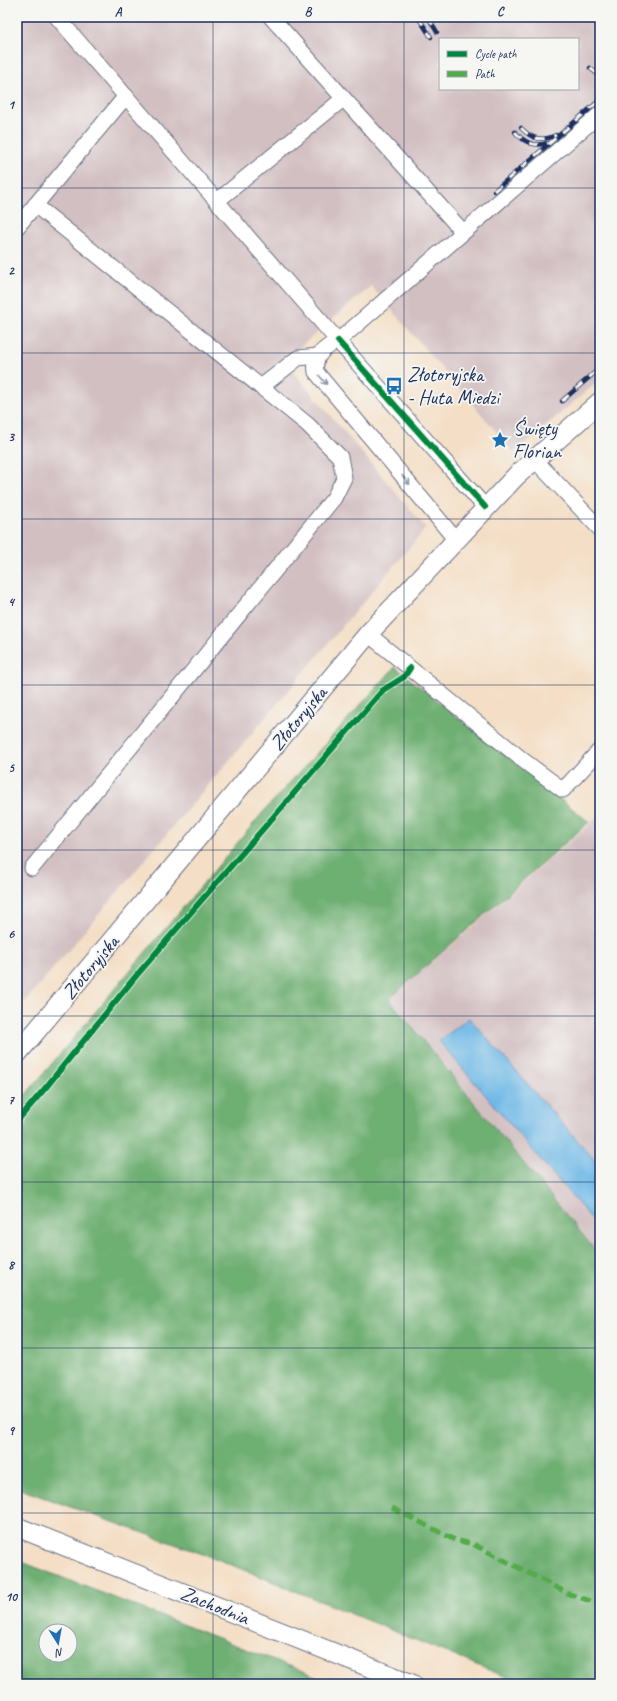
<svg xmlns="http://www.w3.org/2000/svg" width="617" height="1701" font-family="Caveat,sans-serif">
	<rect width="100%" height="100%" fill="#f6f6f2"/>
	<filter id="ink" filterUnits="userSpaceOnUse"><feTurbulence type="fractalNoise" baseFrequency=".025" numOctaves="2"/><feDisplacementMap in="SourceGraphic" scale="8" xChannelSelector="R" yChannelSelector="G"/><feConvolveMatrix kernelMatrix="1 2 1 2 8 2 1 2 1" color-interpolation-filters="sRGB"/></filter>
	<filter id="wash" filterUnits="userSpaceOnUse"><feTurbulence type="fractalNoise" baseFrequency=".012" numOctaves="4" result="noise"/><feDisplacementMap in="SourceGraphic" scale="16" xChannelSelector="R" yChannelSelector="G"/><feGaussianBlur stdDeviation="0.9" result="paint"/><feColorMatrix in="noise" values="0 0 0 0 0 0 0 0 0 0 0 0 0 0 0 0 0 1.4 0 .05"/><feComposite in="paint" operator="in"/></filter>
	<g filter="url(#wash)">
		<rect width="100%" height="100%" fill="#f4dfc6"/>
		<g fill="#d2bfc1" fill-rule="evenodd">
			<path d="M17 17H600V380L514 452 371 286 284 361 426 528 17 1011ZM440 39H578V89H440Z"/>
			<polygon points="600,815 600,1255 390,999"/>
		</g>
		<g fill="#6eaf72" stroke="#446f68" fill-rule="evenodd">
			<polygon points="395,667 589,822 389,999 600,1256 600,1684 523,1684 217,1559 17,1488 17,1105 265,810"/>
			<path d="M17 1560 336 1684H17ZM46 1631H70V1655H46Z"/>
		</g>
		<polygon fill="#6db8e6" stroke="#4474a2" points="469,1018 600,1166 600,1229 439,1041"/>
	</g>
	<g filter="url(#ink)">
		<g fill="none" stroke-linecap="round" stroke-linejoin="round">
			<g stroke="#676d82" stroke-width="17">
				<g id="minor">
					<polyline points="57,17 338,341 485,507"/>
					<polyline points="271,17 463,232"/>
					<polyline points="217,201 343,99"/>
					<polyline points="17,227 126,96"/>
					<polyline points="261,387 298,358 318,356"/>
					<polyline points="535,460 600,529"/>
					<path d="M456 540 316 372C313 356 324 348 338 341L600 114"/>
					<polyline points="368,634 524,761 563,790 600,750"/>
					<polyline points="32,868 334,498 344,478 340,457 307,424 35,205"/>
				</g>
			</g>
			<g stroke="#676d82" stroke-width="21">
				<g id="major">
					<polyline points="17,1054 368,634 516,476 600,402"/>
					<polyline points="17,1527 412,1684"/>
				</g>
			</g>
			<use href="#minor" stroke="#fff" stroke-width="15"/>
			<use href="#major" stroke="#fff" stroke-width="19"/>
			<g stroke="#1b2f5e" stroke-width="4.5">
				<g id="rail">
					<polyline points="418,17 431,37"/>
					<polyline points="428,17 437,32"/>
					<polyline points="590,68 600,76"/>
					<path d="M521 128C532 139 541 142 556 135"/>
					<path d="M515 132C525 143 534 147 548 143"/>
					<polyline points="494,191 600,100"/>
					<polyline points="562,401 600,368"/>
				</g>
			</g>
			<use href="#rail" stroke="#f6f6f2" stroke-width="3" stroke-dasharray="9" stroke-linecap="butt"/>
			<polyline stroke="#52ab49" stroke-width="5" stroke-dasharray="10 5" stroke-linecap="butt" points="392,1508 455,1540 473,1544 569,1594 600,1604"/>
			<g stroke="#f6f6f2" stroke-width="8">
				<g id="cycleway">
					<polyline points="338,341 485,507"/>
					<polyline points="17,1121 47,1086 136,976 320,763 383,690 404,677 410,668"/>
				</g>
			</g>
			<use href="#cycleway" stroke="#00873e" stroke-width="6"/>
		</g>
		<defs><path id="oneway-shaft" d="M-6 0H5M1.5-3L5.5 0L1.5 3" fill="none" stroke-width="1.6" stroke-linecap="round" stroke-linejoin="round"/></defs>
		<g stroke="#8d97ae">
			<use href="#oneway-shaft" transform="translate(323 380) rotate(50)"/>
			<use href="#oneway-shaft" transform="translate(406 480) rotate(50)"/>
		</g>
	</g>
	<path fill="none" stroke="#1b2f5e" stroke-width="1" stroke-opacity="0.55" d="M213 17V1684M404 17V1684M17 188H600M17 353H600M17 519H600M17 685H600M17 850H600M17 1016H600M17 1182H600M17 1348H600M17 1513H600"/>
	<defs>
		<g id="bus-bare" transform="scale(1.38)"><path d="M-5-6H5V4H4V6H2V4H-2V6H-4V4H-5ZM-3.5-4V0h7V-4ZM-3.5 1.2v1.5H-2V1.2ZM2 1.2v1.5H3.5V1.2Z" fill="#1f6fb2" stroke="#f6f6f2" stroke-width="2.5" paint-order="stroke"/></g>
		<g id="sight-bare" transform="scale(1.38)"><path d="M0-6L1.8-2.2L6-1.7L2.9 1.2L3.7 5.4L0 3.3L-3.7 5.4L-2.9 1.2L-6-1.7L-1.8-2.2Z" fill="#1f6fb2" stroke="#f6f6f2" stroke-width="2.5" paint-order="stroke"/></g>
	</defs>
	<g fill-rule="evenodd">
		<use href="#bus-bare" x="394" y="386"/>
		<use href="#sight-bare" x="500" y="440"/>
	</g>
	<g text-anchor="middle" stroke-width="3.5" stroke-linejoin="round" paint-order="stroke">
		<g font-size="20" fill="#1b2f5e" stroke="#f6f6f2" text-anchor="start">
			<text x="407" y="381">Złotoryjska<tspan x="407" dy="23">- Huta Miedzi</tspan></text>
			<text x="513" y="435">Święty<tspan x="513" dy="23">Florian</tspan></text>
		</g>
		<g font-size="20" fill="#1b2f5e" stroke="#f6f6f2">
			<text transform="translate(298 718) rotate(-50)" y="7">Złotoryjska</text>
			<text transform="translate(90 967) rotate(-50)" y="7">Złotoryjska</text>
			<text transform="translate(215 1605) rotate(22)" y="7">Zachodnia</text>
		</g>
	</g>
	<rect width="617" height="1701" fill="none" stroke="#f6f6f2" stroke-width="44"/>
	<rect x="439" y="38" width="140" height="52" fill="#f6f6f2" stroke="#9ea6b7"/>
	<rect x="447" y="51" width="20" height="6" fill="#00873e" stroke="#9ea6b7"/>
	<text x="475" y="58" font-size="12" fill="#1b2f5e">Cycle path</text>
	<rect x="447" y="71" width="20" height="6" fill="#52ab49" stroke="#9ea6b7"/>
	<text x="475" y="78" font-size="12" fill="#1b2f5e">Path</text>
	<g transform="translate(58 1643) rotate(169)"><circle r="19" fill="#f6f6f2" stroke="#9ea6b7"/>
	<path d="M0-3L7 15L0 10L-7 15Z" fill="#1f6fb2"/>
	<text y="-6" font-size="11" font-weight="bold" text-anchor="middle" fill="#1b2f5e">N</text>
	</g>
	<rect x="22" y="22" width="573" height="1657" fill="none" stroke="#1b2f5e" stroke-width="1.5"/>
	<g font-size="13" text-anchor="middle" font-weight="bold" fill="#1b2f5e">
		<text x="118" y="16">A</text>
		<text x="308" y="16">B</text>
		<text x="500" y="16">C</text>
		<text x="11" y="109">1</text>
		<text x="11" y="275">2</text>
		<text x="11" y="441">3</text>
		<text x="11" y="606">4</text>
		<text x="11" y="772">5</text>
		<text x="11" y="938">6</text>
		<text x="11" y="1104">7</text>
		<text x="11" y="1269">8</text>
		<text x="11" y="1435">9</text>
		<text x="11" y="1601">10</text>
	</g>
</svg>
